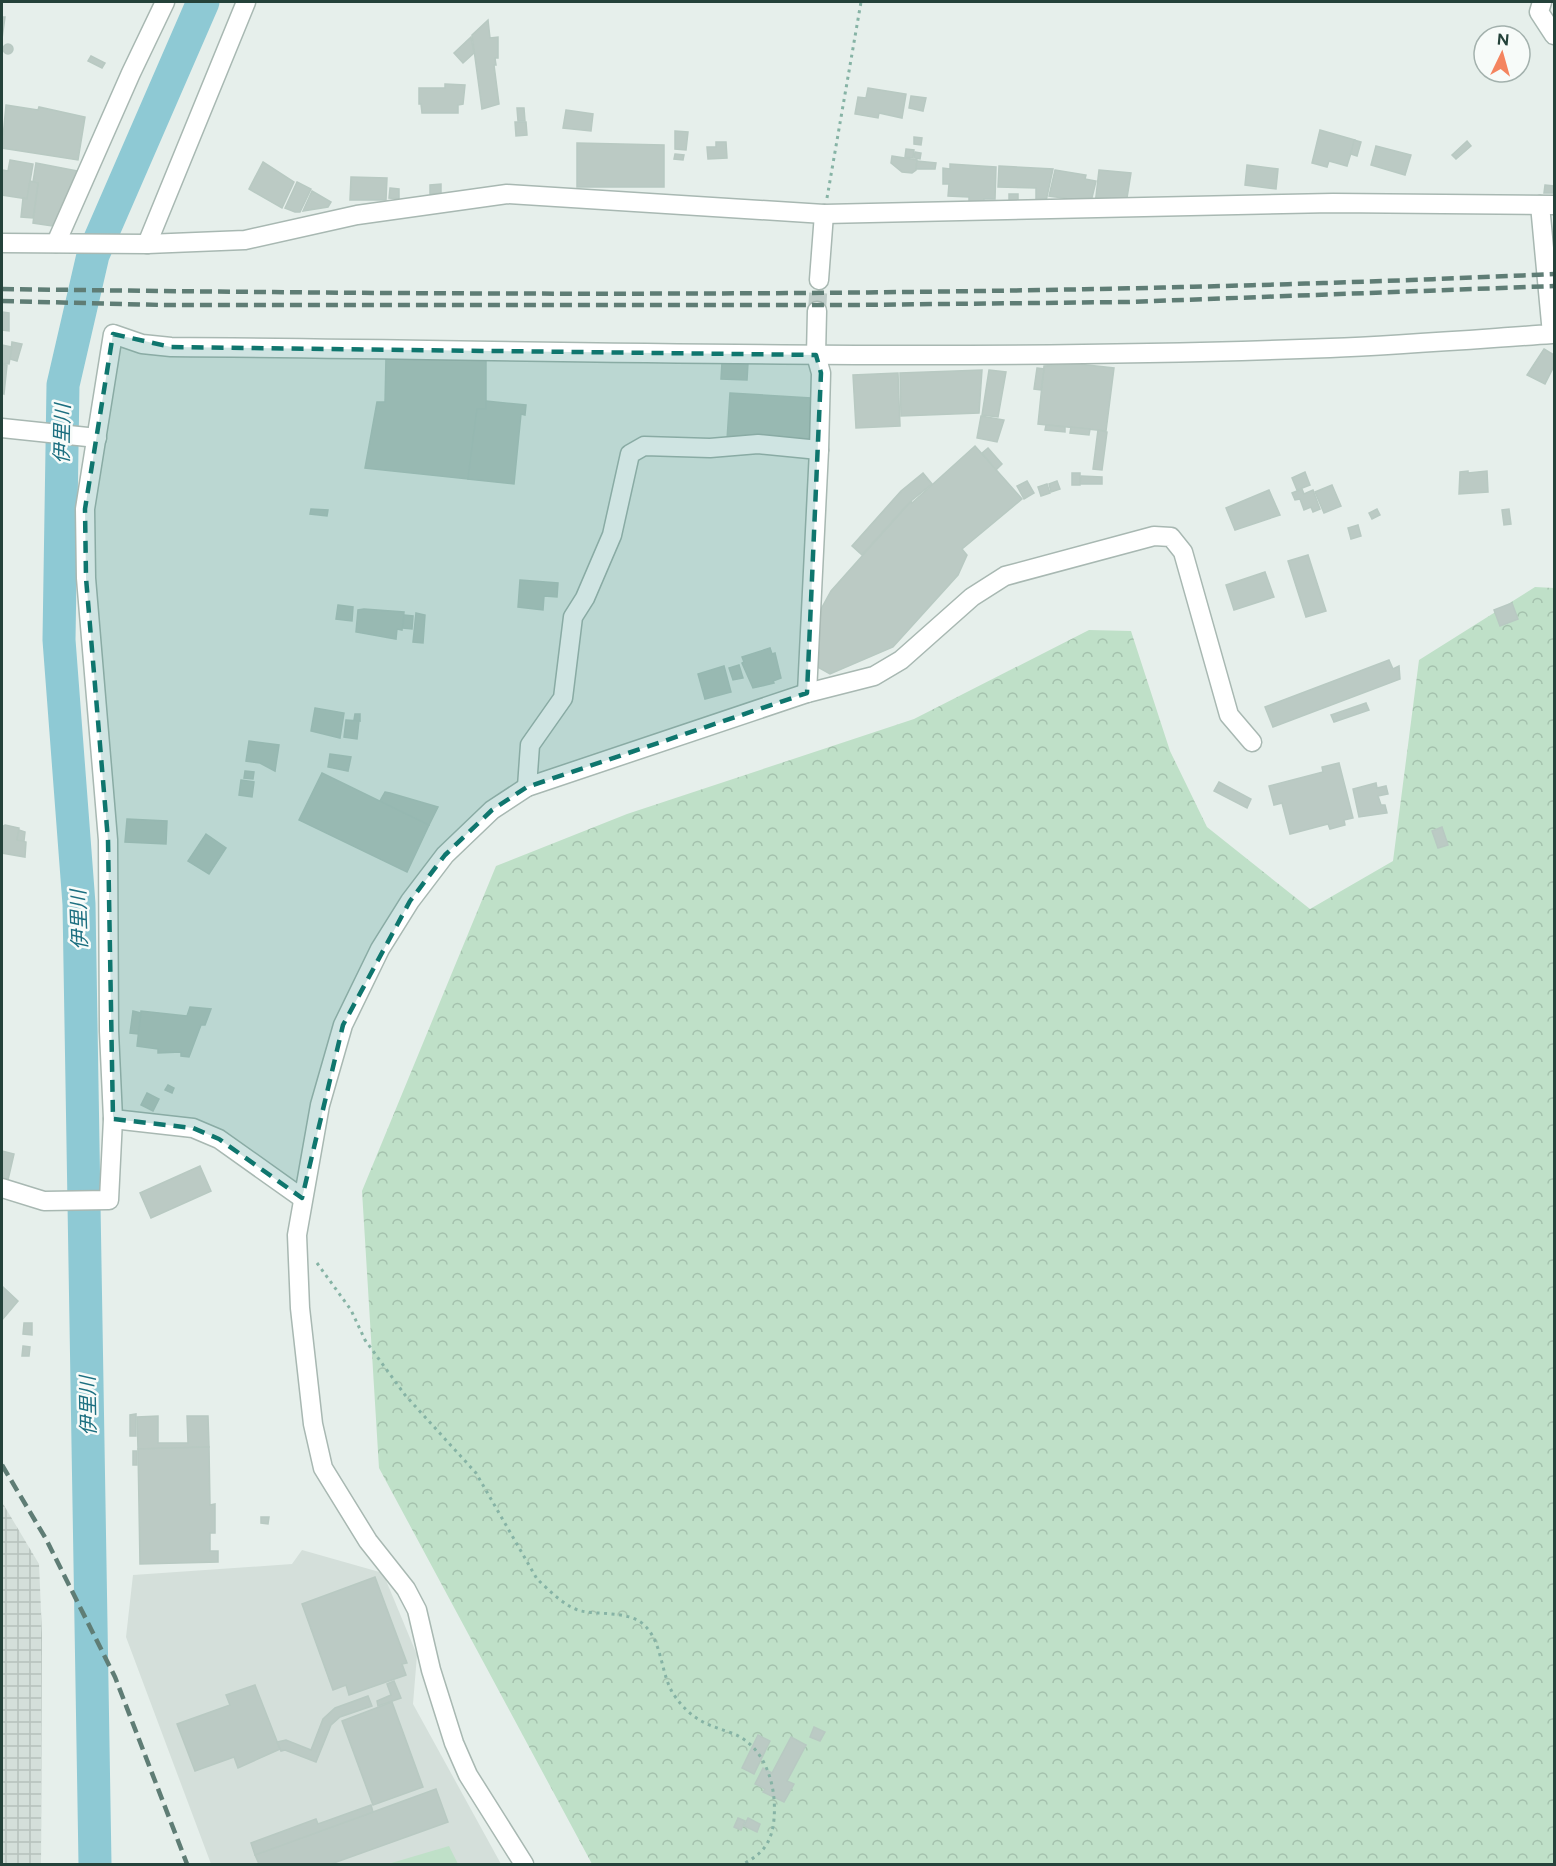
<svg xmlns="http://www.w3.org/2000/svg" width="1556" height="1866" font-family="Figtree,'Noto Sans JP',sans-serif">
	<defs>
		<pattern id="industrial-grid" width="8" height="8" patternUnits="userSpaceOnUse" patternTransform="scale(1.5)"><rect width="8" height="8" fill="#d4dfda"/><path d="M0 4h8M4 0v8" fill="none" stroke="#b6c1bc"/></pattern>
		<pattern id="forest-crowns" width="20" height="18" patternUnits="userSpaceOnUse" patternTransform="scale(1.5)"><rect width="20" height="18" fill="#bfe0c8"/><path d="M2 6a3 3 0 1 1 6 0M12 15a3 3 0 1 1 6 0" fill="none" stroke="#a4c1ad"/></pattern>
	</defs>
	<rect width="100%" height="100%" fill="#e6efeb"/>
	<polygon fill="#d4dfda" points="302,1550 383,1573 417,1655 413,1704 501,1864 211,1864 126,1637 133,1575 292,1564"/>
	<polygon fill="url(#industrial-grid)" points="2,1502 39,1564 42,1634 41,1864 2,1864"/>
	<polygon fill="url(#forest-crowns)" points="1535,587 1554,588 1554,1864 592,1864 379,1468 362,1191 496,866 627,814 914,719 1089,630 1131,631 1170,751 1207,827 1310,909 1393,861 1419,660"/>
	<polygon fill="#bfe0c8" points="449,1846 458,1864 388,1864"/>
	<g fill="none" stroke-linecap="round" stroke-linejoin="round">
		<polyline stroke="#8ec9d4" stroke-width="33" points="95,1864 79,904 59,640 63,385 93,255 203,2"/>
	</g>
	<g fill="#bbcac4" stroke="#b8c9c2" stroke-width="1.5">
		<polygon points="2,17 5,17 2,39"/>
		<polygon points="488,20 490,38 498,37 498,58 495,58 496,65 494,65 499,104 482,109 472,35"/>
		<polygon points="471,37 474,53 463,63 454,53"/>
		<circle cx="8" cy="49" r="5"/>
		<polygon points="91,56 105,63 102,68 88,61"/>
		<polygon points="445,84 465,85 463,104 458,105 458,113 422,113 421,104 419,104 419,88 445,88"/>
		<polygon points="868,88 906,94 902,118 879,113 878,118 855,114 858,97 866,98"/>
		<polygon points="911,96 926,98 923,111 909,108"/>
		<polygon points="6,105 38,110 39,107 85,117 78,160 2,148"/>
		<polygon points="517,108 524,108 525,121 518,121"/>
		<polygon points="566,110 593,114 591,131 563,128"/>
		<polygon points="515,122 526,122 527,135 516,136"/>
		<polygon points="1320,130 1355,140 1347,166 1329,161 1327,167 1312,163"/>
		<polygon points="675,131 688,132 686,150 675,149"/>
		<polygon points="914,137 922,138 921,145 914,144"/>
		<polygon points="1354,140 1361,142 1357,156 1351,154"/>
		<polygon points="1467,141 1471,146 1456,159 1452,155"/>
		<polygon points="716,142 726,142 727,158 708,159 707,147 716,147"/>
		<polygon points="577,143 664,145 664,187 577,187"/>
		<polygon points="1376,146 1411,155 1405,175 1371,165"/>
		<polygon points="906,149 914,150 913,158 905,157"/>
		<polygon points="915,152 921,153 920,159 914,158"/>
		<polygon points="675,154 684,155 683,160 674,159"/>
		<polygon points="892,156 917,160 916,170 912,173 902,172 891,163"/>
		<polygon points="10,160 33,164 27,199 2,195 2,170 8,171"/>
		<polygon points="917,161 936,163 935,169 916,169"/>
		<polygon points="263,162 294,182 282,208 249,189"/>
		<polygon points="36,163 83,172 59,227 33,223 38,183 33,182"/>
		<polygon points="950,164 996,167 995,199 984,199 984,203 969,202 969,197 948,196 949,184 943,184 943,168 950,169"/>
		<polygon points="1247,165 1278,169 1276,189 1245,185"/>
		<polygon points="999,166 1053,169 1045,206 1036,205 1036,188 998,187"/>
		<polygon points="1055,170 1086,175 1085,179 1096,181 1091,202 1049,196"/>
		<polygon points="1099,170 1131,173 1126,204 1095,205"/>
		<polygon points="351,177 387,178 386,200 350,200"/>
		<polygon points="30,181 38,183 33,218 21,217 23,198 27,199"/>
		<polygon points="297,182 311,189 300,212 295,212 285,208"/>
		<polygon points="441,184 441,193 430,194 430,185"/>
		<polygon points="1545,185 1554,186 1554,193 1544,193"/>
		<polygon points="390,188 399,189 399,199 389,198"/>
		<polygon points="312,191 331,202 328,207 303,211"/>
		<rect x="1009" y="194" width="9" height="9"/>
		<polygon points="2,312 9,313 9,331 2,330"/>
		<polygon points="12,342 22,344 17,361 10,359"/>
		<polygon points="2,345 12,347 9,364 2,363"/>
		<polygon points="1544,349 1554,355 1554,366 1545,384 1527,375"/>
		<polygon points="386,357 486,358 486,409 477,409 468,479 365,468 377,402 385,402"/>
		<polygon points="722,362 748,363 747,380 721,379"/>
		<polygon points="2,364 7,365 4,394 2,393"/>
		<polygon points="1078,364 1114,368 1106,431 1038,424 1044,366"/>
		<polygon points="1037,368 1044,369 1041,390 1034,389"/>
		<polygon points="982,370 979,413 901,416 900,373"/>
		<polygon points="989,370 1006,372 998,417 982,415"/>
		<polygon points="898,373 900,426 856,428 853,375"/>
		<polygon points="730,393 811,398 809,441 727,440"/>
		<polygon points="486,401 526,405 525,415 521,414 514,484 468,479 477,409 486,409"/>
		<polygon points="981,416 1004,420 997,442 977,438"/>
		<polygon points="1046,425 1065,427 1065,432 1045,430"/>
		<polygon points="1071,427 1090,429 1089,435 1070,433"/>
		<polygon points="1098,430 1107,432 1102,470 1093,469"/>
		<polygon points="975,446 1022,499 962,549 967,555 958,575 893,647 830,674 816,666 820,611 831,591 911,501 912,503"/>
		<polygon points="988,448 1002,464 996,470 982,453"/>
		<polygon points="1468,471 1468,473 1487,471 1488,492 1459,494 1460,472"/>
		<polygon points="1305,472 1310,485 1297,490 1292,478"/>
		<polygon points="923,473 932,484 911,501 862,555 852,546 901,491"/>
		<rect x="1072" y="473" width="8" height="12"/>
		<polygon points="1081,476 1102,477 1102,484 1080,484"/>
		<polygon points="1027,481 1034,493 1024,499 1017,486"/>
		<polygon points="1057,481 1060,489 1051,492 1049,484"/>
		<polygon points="1047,484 1050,493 1041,496 1038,487"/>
		<polygon points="1332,485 1341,506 1324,513 1315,492"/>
		<polygon points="1302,489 1304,494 1313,490 1320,509 1313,512 1311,507 1304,510 1300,499 1295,500 1292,493"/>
		<polygon points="1269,490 1280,515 1235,530 1226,508"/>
		<polygon points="311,509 328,510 327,516 310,514"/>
		<polygon points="1377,509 1380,515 1372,519 1369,513"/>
		<polygon points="1509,509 1511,524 1504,525 1502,510"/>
		<polygon points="1358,525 1361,536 1351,539 1348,528"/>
		<polygon points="1308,555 1326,611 1306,617 1288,561"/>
		<polygon points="1265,572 1274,597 1234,610 1226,585"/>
		<polygon points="520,580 558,583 557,597 544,596 543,610 518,607"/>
		<polygon points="1512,603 1518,619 1500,626 1494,610"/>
		<polygon points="338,605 353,607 352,621 336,619"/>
		<polygon points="364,609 404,612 402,630 397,629 396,639 356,632 358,610"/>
		<polygon points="416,613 425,615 423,643 413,642"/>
		<polygon points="404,615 413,616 412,629 403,628"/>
		<polygon points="770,648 772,654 775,653 781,678 773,681 774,683 753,688 742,663 744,662 742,657"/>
		<polygon points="1389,660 1393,669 1399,666 1400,679 1273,727 1265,707"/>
		<polygon points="739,665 743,678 733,680 729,668"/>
		<polygon points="724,666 731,692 705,699 698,674"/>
		<polygon points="1366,703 1369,710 1334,722 1331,715"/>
		<polygon points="315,708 344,713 340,738 311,731"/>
		<polygon points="355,714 360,714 360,721 354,720"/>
		<polygon points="346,720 359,721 357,739 344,737"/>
		<polygon points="249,741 279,745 275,771 260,763 246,761"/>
		<polygon points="330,754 351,757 348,771 328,767"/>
		<polygon points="1339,763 1353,818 1344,820 1345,825 1330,829 1328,824 1290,834 1282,803 1274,805 1269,786 1323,772 1322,767"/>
		<polygon points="245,771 254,772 253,779 244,778"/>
		<polygon points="322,773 429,825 407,872 299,820"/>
		<polygon points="241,780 254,782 252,797 239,795"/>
		<polygon points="1219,782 1251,799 1247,808 1214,791"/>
		<polygon points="1376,783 1377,788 1386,786 1388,794 1378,796 1381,805 1385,805 1387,813 1359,817 1353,789"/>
		<polygon points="385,792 390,793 438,807 429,825 380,801"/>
		<polygon points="127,819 167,821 166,844 125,842"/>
		<polygon points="5,825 19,828 17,840 26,842 25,857 2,853 2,827"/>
		<polygon points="1442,827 1448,845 1438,848 1432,831"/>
		<polygon points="19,830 25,832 24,841 17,840"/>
		<polygon points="206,834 226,848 209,874 188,861"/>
		<polygon points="190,1007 211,1009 205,1025 201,1025 189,1057 181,1056 181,1052 158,1053 158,1049 137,1046 141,1011 187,1016"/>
		<polygon points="133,1011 141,1013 138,1034 130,1033"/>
		<polygon points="168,1085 174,1088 172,1093 165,1090"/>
		<polygon points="147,1093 159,1099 153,1111 141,1105"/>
		<polygon points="2,1151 14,1154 8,1180 2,1179"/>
		<polygon points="200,1166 211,1191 151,1218 140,1193"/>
		<polygon points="3,1287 18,1301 2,1320 2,1289"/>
		<polygon points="24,1323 32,1323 32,1335 23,1334"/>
		<polygon points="23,1346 30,1347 29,1356 22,1356"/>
		<polygon points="136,1414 136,1436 130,1436 130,1415"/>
		<polygon points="158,1416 158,1443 188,1443 187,1416 208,1416 209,1447 138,1449 137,1417"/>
		<polygon points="209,1447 210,1505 215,1504 215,1533 210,1533 210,1551 218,1551 218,1562 140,1564 138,1449"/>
		<rect x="133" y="1451" width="4" height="14"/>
		<polygon points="261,1517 269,1517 268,1524 261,1523"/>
		<polygon points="375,1577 407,1663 402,1664 406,1675 349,1695 346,1685 333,1690 302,1604"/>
		<polygon points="394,1681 401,1698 378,1706 377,1701 391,1695 387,1684"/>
		<polygon points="255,1685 280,1749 238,1768 234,1757 195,1771 177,1724 230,1705 226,1695"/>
		<polygon points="368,1696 372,1706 340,1717 331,1725 316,1762 285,1750 281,1751 277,1742 286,1740 311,1750 323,1719 335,1708"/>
		<polygon points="392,1702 423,1787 373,1805 342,1721"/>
		<polygon points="814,1727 825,1732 820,1741 810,1737"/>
		<polygon points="758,1735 770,1741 754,1774 742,1768"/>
		<polygon points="791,1737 806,1745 787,1781 794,1784 784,1802 763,1792 765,1789 755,1784 763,1768 772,1773"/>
		<polygon points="436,1789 448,1822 331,1864 259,1864 255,1855"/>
		<polygon points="371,1805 373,1812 255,1855 251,1843 316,1819 318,1824"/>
		<polygon points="738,1818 745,1821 741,1830 734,1827"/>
		<polygon points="748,1818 760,1824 757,1832 744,1826"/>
	</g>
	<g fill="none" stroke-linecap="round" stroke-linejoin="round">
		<polyline stroke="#bfccc8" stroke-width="18" stroke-dasharray="18 9" stroke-linecap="butt" points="817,311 819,280"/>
		<g stroke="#a8b8b2" stroke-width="21">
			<g id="minor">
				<polyline points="1542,2 1539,12 1554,35"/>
				<polyline points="2,243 147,244 245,240 357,215 507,194 824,214 1333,203 1554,205"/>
				<polyline points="56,243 131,73 165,2"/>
				<polyline points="147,244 246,2"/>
				<polyline points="819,280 824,214"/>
				<polyline points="2,428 97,438"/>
				<polyline points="807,693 819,450 821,373 816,355 817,311"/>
				<polyline points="527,787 530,745 563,698 573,617 585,598 612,535 630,454 644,446 710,448 758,444 819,450"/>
				<polyline points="113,1119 193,1128 219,1139 302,1198"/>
				<path d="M2 1188 44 1201 109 1200 113 1119 109 1031 108 840 86 578 85 509 113 334 142 344 171 347C557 350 944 363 1330 348 1404 345 1478 339 1552 334L1540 205"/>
				<polyline points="524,1864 468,1775 454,1743 431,1670 417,1610 406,1589 368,1541 323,1468 313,1424 300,1308 297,1235 320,1105 343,1025 380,949 410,901 445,855 492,810 527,787 807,693 874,676 901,660 972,597 1005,576 1154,536 1171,537 1183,552 1229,715 1252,742"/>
			</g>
		</g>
		<g stroke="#86b3a5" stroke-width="3" stroke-dasharray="3 4.5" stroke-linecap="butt">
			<polyline points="827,198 861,2"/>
			<path d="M317 1263 351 1310 365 1340 405 1395 476 1473 537 1579C549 1590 565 1607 581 1611 600 1615 628 1611 643 1624 663 1641 660 1674 674 1695 690 1718 704 1724 729 1732 765 1744 777 1785 774 1819 772 1842 763 1854 743 1864"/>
		</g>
		<use href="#minor" stroke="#fff" stroke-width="18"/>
		<g stroke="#5f7d75" stroke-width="4.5" stroke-dasharray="12 6" stroke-linecap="butt">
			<path d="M2 289C519 296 1037 298 1554 274"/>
			<polyline points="2,301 163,305 850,305 1128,302 1554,286"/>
			<polyline points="2,1465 46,1539 115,1677 187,1864"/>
		</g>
	</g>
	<path fill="#0f766e" fill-opacity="0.2" stroke="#0f766e" stroke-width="4.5" stroke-dasharray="12 8" stroke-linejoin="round" d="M113 334 171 347 816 355 821 373 807 693 527 787 492 810 445 855 410 901 343 1025 302 1198 219 1139 193 1128 113 1119 108 840 86 578 85 509Z"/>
	<g text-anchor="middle" stroke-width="5" stroke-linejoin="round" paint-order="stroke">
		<g font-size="20" font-style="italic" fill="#1c6f80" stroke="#f7fbf9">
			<text transform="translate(62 434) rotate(-89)" y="7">伊里川</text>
			<text transform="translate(79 920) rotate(-92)" y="7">伊里川</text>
			<text transform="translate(88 1406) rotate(-91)" y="7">伊里川</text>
		</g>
	</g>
	<rect width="1556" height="1866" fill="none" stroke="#24423a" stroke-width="6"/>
	<g transform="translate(1502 54) rotate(5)"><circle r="28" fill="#f7fbf9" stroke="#a3b1ad" stroke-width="1.5"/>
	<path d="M0-4.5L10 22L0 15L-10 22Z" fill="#f4845f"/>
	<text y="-9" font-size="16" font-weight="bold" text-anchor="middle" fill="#24423a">N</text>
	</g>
</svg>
